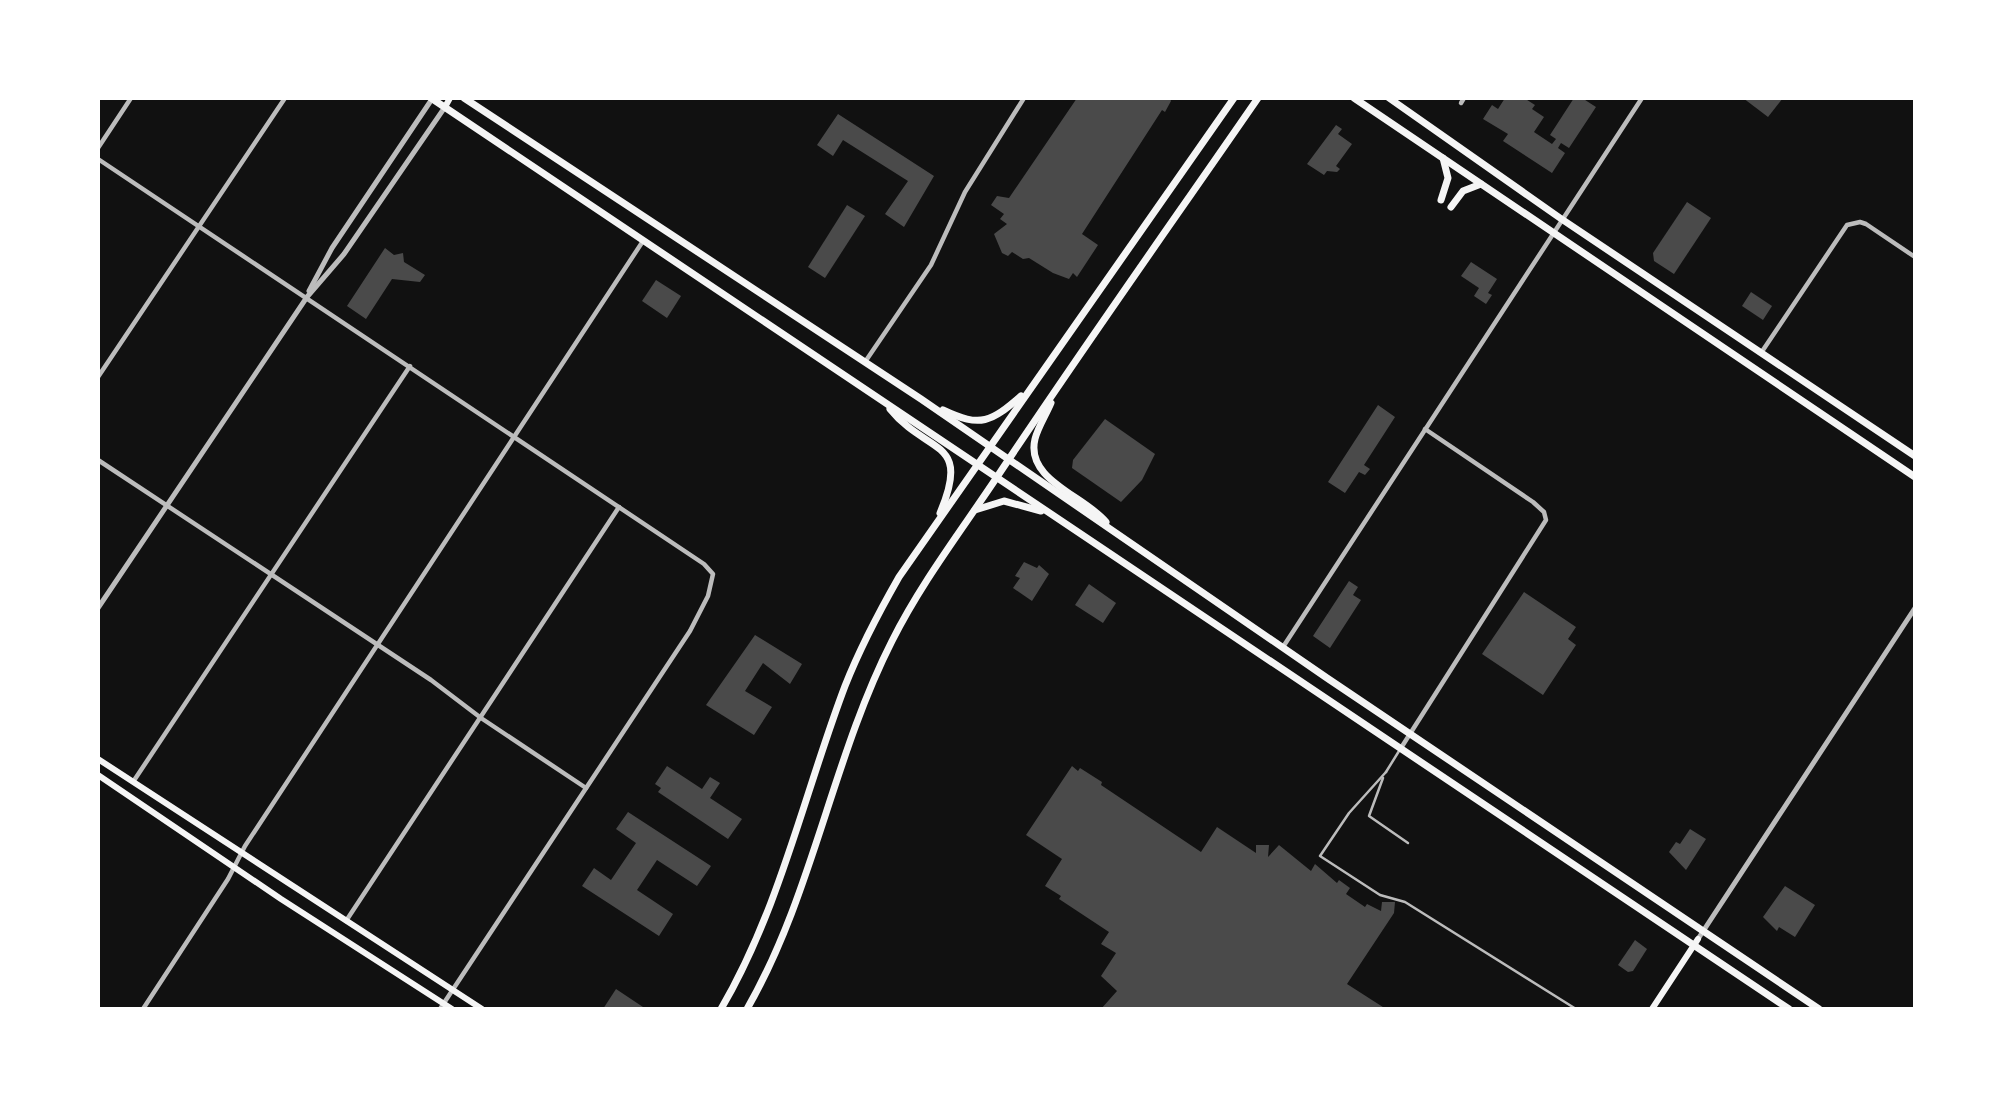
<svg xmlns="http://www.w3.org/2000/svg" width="2013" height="1107" font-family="'Titillium Web',sans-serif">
	<rect width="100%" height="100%" fill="#111"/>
	<g fill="#4a4a4a">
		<polygon points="1077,98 1170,98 1171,101 1165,112 1162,110 1082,234 1098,245 1077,277 1073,273 1069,279 1053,273 1029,258 1023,259 1012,252 1008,256 1002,253 994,234 1007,224 1000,219 1004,214 991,205 997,196 1009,198"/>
		<polygon points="1505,98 1524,98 1535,105 1532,109 1544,117 1534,132 1552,144 1556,139 1550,135 1574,98 1582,98 1596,107 1569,148 1561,143 1558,148 1565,153 1552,173 1503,141 1508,134 1483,119 1492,105 1498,109"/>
		<polygon points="1743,98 1783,98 1768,117"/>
		<polygon points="838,114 934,176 904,227 885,214 908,181 843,140 833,156 817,145"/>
		<polygon points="1336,125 1342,129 1338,134 1352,144 1336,166 1340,169 1337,172 1327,171 1324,175 1307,164"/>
		<polygon points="1687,202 1711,218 1674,274 1654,261 1653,253"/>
		<polygon points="847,205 865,216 825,278 808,267"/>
		<polygon points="385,248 394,255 403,253 404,262 425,275 420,282 392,279 366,319 347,306"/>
		<polygon points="1471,262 1497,279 1488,293 1492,295 1486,304 1474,296 1479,288 1461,276"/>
		<polygon points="656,280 681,296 667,318 642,301"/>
		<polygon points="1751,292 1772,306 1763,320 1742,306"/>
		<polygon points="1378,405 1395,417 1364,465 1370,469 1365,475 1359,472 1345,493 1328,482"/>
		<polygon points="1105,419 1155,454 1142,480 1121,502 1072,468 1073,460"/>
		<polygon points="1024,562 1037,568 1039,565 1049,574 1032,601 1013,588 1020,578 1015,576"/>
		<polygon points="1349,581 1358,587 1353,595 1361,600 1330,648 1313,636"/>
		<polygon points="1089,584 1116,603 1103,623 1075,605"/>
		<polygon points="1524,592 1576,627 1568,639 1576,645 1543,695 1482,654"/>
		<polygon points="755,635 802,664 790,684 763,663 745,691 772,707 754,735 706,705"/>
		<polygon points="667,766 702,789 710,777 720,783 710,798 742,819 728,839 658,792 661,788 655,784"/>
		<polygon points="1072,766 1078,771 1080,768 1102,782 1101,785 1201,852 1217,827 1256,853 1256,845 1269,845 1268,857 1279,845 1311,871 1315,864 1337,883 1339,880 1350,888 1346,894 1365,907 1367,904 1381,911 1382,902 1395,902 1394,913 1347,984 1386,1009 1101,1009 1117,991 1101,976 1116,953 1101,944 1109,932 1059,899 1061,896 1045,886 1062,859 1026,835"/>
		<polygon points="628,812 711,866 697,886 657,860 637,890 673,914 659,936 582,886 594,868 611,880 636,843 616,829"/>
		<polygon points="1690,829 1706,839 1686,870 1669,852 1676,842 1680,844"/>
		<polygon points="1785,886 1815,905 1795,937 1779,927 1777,931 1763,917"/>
		<polygon points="1635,940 1647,949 1633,971 1628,972 1618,965"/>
		<polygon points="616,989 646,1009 603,1009"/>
	</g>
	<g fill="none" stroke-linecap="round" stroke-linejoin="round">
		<g stroke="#bcbcbc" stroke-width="2.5">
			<polyline points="1386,772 1349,813 1320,856 1380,895 1405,902 1576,1009"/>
			<polyline points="1386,772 1399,751"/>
			<polyline points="1383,778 1369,816 1408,843"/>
		</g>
		<g stroke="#bcbcbc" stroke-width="4.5">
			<polyline points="1461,103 1464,98"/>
			<polyline points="98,148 131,98"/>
			<polyline points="98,159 704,564 713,574 708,596 690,631 440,1009"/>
			<polyline points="1761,353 1847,225 1860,222 1866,224 1915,257"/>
			<polyline points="865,362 931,265 965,192 1024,98"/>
			<polyline points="98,377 285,98"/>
			<polyline points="98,460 431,680 481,718 586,788"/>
			<polyline points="1283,647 1642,98"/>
			<polyline points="1401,748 1546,520 1544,512 1533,502 1425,429"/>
			<polyline points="133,782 410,366"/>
			<polyline points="346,921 619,507"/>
			<polyline points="143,1009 228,879 245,846 643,241"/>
		</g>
		<g stroke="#bcbcbc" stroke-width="5">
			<polyline points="309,291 332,248 432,99"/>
			<polyline points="98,608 307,297 344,254 445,107"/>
			<polyline points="1698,939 1915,608"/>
		</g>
		<g stroke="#f5f5f5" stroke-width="6">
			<polyline points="445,107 450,98"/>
			<polyline points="98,759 482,1009"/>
			<polyline points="98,775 281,899 452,1009"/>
			<polyline points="1652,1009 1698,939"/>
		</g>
		<g stroke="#f5f5f5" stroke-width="7">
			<polyline points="431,98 1789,1009"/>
			<polyline points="464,98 921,399 1327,678 1819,1009"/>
			<polyline points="1354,98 1915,477"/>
			<polyline points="1389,98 1560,218 1915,456"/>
			<polyline points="1441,200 1448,178 1443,158"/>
			<polyline points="1451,207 1463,191 1481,184"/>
			<path d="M1051 403C1046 415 1038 427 1035 439 1025 480 1085 496 1106 522"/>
			<path d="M890 409C927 455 972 438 940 513"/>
			<path d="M943 410C981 428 991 422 1021 396"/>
			<polyline points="975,510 1004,501 1041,511"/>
			<path d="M721 1009C780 908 804 794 845 686 860 648 879 612 899 577L1234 98"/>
			<path d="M747 1009C813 894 832 759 892 641 921 583 961 531 997 477 1082 349 1171 224 1258 98"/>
		</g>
	</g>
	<rect width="2013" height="1107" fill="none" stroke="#ffffff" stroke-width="200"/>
</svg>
